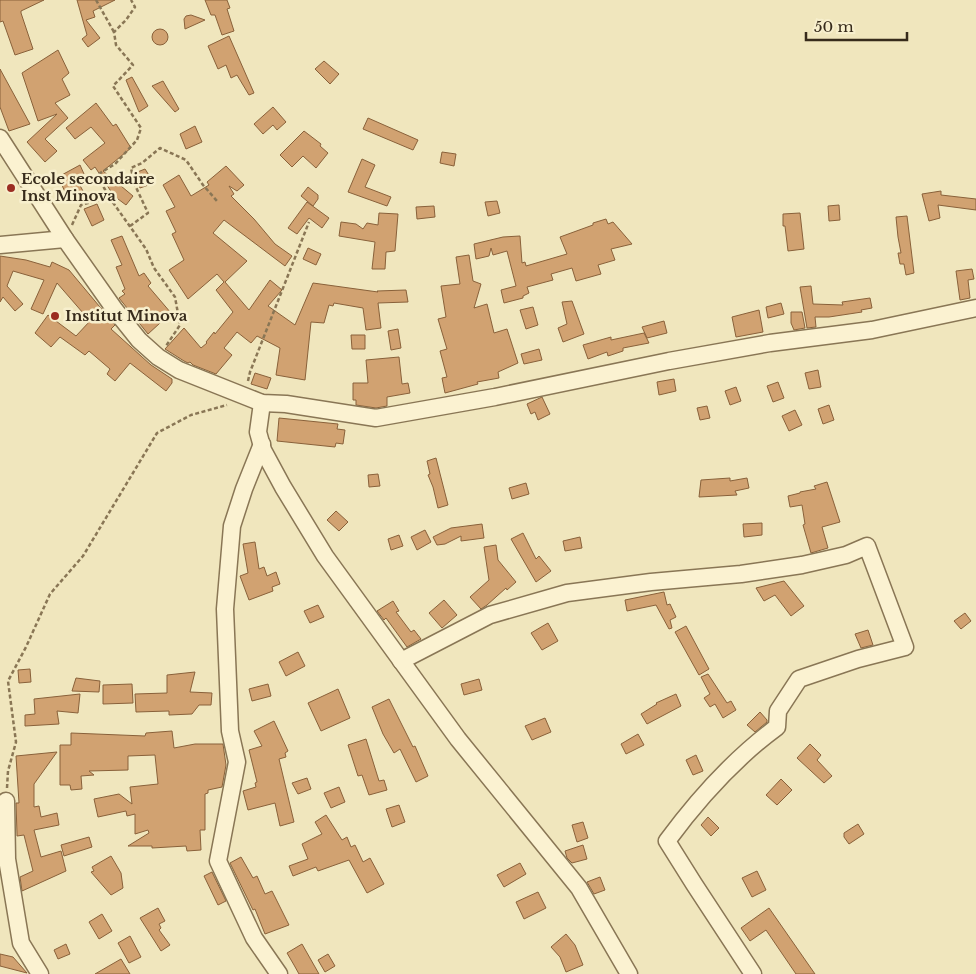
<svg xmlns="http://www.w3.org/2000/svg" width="976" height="974" font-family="'Libre Baskerville',serif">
	<rect width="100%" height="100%" fill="#f0e6bd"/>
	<g fill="#d1a271" stroke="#89613a">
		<polygon points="0,0 44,0 21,11 21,13 33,49 15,55 3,21 0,22"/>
		<polygon points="77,0 115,0 93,11 95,17 86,20 100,38 88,47 82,39 87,35"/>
		<polygon points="205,0 227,0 230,8 227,9 234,31 222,35 215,15 211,15"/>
		<polygon points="191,15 205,20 185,29 184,19 186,16"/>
		<circle cx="160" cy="37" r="8"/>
		<polygon points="229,36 254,93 249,95 237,75 231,78 226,65 218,69 208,46"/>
		<polygon points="58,50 69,73 62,79 70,95 55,103 68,118 45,139 57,151 45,162 27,142 57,114 38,121 22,73"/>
		<polygon points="324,61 339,74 330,84 315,69"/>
		<polygon points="0,69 30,124 9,131 0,107"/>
		<polygon points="132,77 148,106 139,112 126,80"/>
		<polygon points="163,81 179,109 175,112 152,86"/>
		<polygon points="96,103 113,126 116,124 131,148 103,171 133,196 126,205 114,196 95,167 91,170 83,160 105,143 91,127 75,139 66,128"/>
		<polygon points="273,107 286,122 277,130 273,125 263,134 254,124"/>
		<polygon points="368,118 418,140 413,150 363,129"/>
		<polygon points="195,126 202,142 186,149 180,134"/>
		<polygon points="304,131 321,144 320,146 328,153 316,168 303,156 292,167 280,155"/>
		<polygon points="442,152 456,154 454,166 440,163"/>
		<polygon points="362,159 375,165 365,187 391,197 387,206 348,192"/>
		<polygon points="80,165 84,174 77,180 83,191 68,198 58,177"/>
		<polygon points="226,166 244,185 237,191 229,186 234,194 231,196 254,219 275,244 292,256 285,266 224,220 213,233 247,261 225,282 249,310 270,280 282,290 268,306 295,325 313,283 378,292 377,291 406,290 408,302 378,303 381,328 366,330 363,308 334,303 333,306 329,305 324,323 311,322 305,380 276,375 280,348 257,336 251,343 237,332 224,348 232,355 216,374 193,365 190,362 188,363 184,361 165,349 184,328 201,348 207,343 206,342 214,332 215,334 233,312 216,290 224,282 217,274 188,299 169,270 184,260 172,234 176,232 166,211 175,207 163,185 179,175 191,196 209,185 207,182"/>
		<polygon points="145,169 154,183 140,188 135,173"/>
		<polygon points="308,187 318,195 318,199 313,206 301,196"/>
		<polygon points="941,191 941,195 976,199 976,210 938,205 940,218 929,221 922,194"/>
		<polygon points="497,201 500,213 488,216 485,202"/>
		<polygon points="307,202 329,218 322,228 309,218 297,234 288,228"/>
		<polygon points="97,204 104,220 92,226 84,209"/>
		<polygon points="839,205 840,220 829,221 828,206"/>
		<polygon points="434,206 435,217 417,219 416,207"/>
		<polygon points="379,213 398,214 395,251 386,252 385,269 372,269 375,242 339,236 341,222 356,224 363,229 367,223 378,225"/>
		<polygon points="800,213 804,249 788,251 785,226 783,226 783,214"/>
		<polygon points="907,216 914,273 906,275 904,264 900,264 898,253 901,253 898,237 896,217"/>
		<polygon points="606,219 608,224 613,222 632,244 611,249 615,260 598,265 601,274 576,281 572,268 551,274 553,280 527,287 529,293 523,296 523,298 504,303 501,290 516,286 507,251 493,255 491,248 489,256 476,259 474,244 503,237 520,236 522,263 525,262 526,266 567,254 560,237 593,225 593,223"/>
		<polygon points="122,236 139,276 144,273 151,283 148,286 171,313 148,334 119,298 125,294 122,291 125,289 116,267 122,265 111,240"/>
		<polygon points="308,248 321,254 316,265 303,259"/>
		<polygon points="469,255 473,281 481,284 474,308 487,304 494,333 507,329 518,363 498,372 499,378 477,382 478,384 445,393 442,378 447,377 440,351 447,349 438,319 446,317 441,286 460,284 456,257"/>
		<polygon points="0,256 26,260 50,267 52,262 69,270 115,325 111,329 151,365 172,379 172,383 166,391 130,363 115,381 107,374 110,369 89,351 85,355 60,337 51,347 35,333 48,315 76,336 90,321 57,283 43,314 31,309 44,280 13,271 7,286 23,304 15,311 3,297 0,302"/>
		<polygon points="972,269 974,279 968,280 970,298 960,300 956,271"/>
		<polygon points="811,286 813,304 843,305 842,302 870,298 872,308 861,310 862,312 829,317 815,317 816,327 807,328 800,287"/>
		<polygon points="572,301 584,334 563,342 558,328 567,324 562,302"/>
		<polygon points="781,303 784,314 768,318 766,307"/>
		<polygon points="533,307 538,325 526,329 520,310"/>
		<polygon points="759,310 763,332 736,337 732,317"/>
		<polygon points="791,312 802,312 805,328 794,330 791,323"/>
		<polygon points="664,321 667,333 647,338 642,327"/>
		<polygon points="398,329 401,348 391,350 388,331"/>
		<polygon points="644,333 649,343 623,348 623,351 608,356 607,352 588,359 583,345 611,337 611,340"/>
		<polygon points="351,335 365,335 365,349 352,349"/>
		<polygon points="539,349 542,360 524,364 521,354"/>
		<polygon points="399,357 402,384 408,383 410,393 387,397 387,406 376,408 356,405 356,400 353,400 353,383 368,383 366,360"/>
		<polygon points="818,370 821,387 809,389 805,373"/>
		<polygon points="255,373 271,378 267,389 251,384"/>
		<polygon points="674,379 676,391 659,395 657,382"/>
		<polygon points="778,382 784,398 773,402 767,386"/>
		<polygon points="736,387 741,401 730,405 725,391"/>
		<polygon points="542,397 550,414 538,420 535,412 531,414 527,404"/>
		<polygon points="829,405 834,420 823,424 818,409"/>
		<polygon points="707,406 710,418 700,420 697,408"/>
		<polygon points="795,410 802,425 789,431 782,416"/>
		<polygon points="279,418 338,424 337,429 345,430 343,444 336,443 335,447 277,441"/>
		<polygon points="436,458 448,505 438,508 433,487 428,475 430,474 427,461"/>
		<polygon points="378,474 380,486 369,487 368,475"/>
		<polygon points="730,478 730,481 747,478 749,488 735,491 737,495 699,497 701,480"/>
		<polygon points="827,482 840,522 822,527 828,548 811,553 803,525 805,524 802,505 790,507 788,496 800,493 800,492 816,489 814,486"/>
		<polygon points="526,483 529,494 512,499 509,488"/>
		<polygon points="336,511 348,522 339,531 327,520"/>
		<polygon points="762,523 762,535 744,537 743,524"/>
		<polygon points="482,524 484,538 461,541 461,536 445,544 437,545 433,537 451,528"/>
		<polygon points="425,530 431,542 417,550 411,537"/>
		<polygon points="523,533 536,559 539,556 551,571 536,582 511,539"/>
		<polygon points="399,535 403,546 391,550 388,539"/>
		<polygon points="580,537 582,548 565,551 563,541"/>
		<polygon points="255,542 259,569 264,567 267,576 276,572 280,584 272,587 273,591 249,600 240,576 248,573 243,544"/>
		<polygon points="496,545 498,560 516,582 507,590 506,588 487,605 481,609 470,597 489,580 484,547"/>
		<polygon points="784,581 804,606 791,616 775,595 764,601 756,588"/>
		<polygon points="664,592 667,605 670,604 676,617 670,620 672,628 669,629 656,605 627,611 625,600"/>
		<polygon points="444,600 457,615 442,628 429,613"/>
		<polygon points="393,601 399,611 396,612 411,632 414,630 421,639 407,647 386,618 384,620 377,611"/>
		<polygon points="318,605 324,617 310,623 304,611"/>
		<polygon points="965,613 971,621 961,629 954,621"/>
		<polygon points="548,623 558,641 542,650 531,633"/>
		<polygon points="686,626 709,669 699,675 675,632"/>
		<polygon points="868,630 873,645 861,648 855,634"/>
		<polygon points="298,652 305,666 286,676 279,662"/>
		<polygon points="30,669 31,682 19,683 18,670"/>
		<polygon points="195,672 190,692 212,693 211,705 199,705 192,714 169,715 169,711 136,712 135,694 167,693 167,675"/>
		<polygon points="708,674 727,703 731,701 736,710 723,718 715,704 710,707 704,698 710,694 701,677"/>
		<polygon points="76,678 100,681 99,692 72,691"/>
		<polygon points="479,679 482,690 464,695 461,684"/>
		<polygon points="132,684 133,703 103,704 103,685"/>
		<polygon points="268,684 271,696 252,701 249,689"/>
		<polygon points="338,689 350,718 321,731 308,703"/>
		<polygon points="80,694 78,713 57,711 59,724 25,726 25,715 35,714 34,699"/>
		<polygon points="676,694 681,706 647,724 641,714 657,704 656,703"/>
		<polygon points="389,699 413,747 415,746 428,776 416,782 400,749 394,753 383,734 372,707"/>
		<polygon points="760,712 767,720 767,722 755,732 747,725"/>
		<polygon points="545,718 551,732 532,740 525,726"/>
		<polygon points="274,721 288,751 285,753 286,757 279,759 294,822 280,826 275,803 248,810 243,791 256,787 255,783 257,782 249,750 262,746 254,731"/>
		<polygon points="172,731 174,748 195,744 223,744 226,765 222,787 208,790 208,793 205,794 205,830 200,830 201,850 187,851 186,846 152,848 152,846 128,846 149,833 148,830 135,834 135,814 127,816 126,811 98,817 94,799 119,794 132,804 130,787 158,784 155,755 128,756 128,770 89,771 94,775 81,776 82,789 71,790 70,785 60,785 60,745 71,745 71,733 145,736 146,733"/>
		<polygon points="638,734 644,745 626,754 621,744"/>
		<polygon points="366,739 379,781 384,780 387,790 369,795 362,775 358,776 348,745"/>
		<polygon points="810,744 821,755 817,760 832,776 824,783 797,758"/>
		<polygon points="57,752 34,784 34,807 39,806 41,817 57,813 59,825 34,830 41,857 61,851 66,871 22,891 20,877 33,871 24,835 17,836 17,834 16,803 19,803 16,756"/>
		<polygon points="696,755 703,771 693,775 686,760"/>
		<polygon points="307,778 311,789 298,794 292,783"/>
		<polygon points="781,779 792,790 777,805 766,795"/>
		<polygon points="339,787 345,802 331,808 324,793"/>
		<polygon points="399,805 405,822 392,827 386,809"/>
		<polygon points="326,815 342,840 347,837 351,847 355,845 363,862 370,858 384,884 367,893 349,860 318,871 316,867 293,876 289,866 308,859 302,844 322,834 315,822"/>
		<polygon points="708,817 719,828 711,836 701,825"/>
		<polygon points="583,822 588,838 577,842 572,825"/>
		<polygon points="858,824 864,834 849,844 844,837 844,833"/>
		<polygon points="89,837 92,847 64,856 61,845"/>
		<polygon points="583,845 587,859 572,863 567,858 565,851"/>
		<polygon points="111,856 121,873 123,888 111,895 91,872 94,871 92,867"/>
		<polygon points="241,857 253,878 257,876 265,894 272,891 289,925 265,934 255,909 253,910 230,863"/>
		<polygon points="520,863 526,874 504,887 497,875"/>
		<polygon points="757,871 766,890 752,897 742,878"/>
		<polygon points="212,872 226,901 218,905 204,876"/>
		<polygon points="600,877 605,890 594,894 587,882"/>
		<polygon points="538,892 546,908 524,919 516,902"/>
		<polygon points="158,908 165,921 159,924 161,928 159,930 170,945 161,951 140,918"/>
		<polygon points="769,908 815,974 796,974 766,930 750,941 741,928"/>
		<polygon points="102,914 112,931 99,939 89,922"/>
		<polygon points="566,934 575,945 583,965 566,972 560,957 551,947"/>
		<polygon points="130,936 141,957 129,963 118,943"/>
		<polygon points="66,944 70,954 58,959 54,950"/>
		<polygon points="302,944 319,974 299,974 294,965 287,953"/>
		<polygon points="0,954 13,957 27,973 0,966"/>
		<polygon points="328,954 335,966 325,972 318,960"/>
		<polygon points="121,959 130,974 95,974"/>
	</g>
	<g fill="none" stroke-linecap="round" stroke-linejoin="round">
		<g stroke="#897655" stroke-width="19">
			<g id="minor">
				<polyline points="0,138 65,239 115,310 139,340 158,357 179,370 262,403 286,404 376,418 495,397 669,361 770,343 872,330 976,308"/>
				<polyline points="0,245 65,239"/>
				<polyline points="262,403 258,432 263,450 283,487 325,556 458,739 579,888 629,974"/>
				<polyline points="262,444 244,489 232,526 225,609 230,731 237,762 218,861 254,938 279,974"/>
				<path d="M401 661 490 615 567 593 651 582 741 574 802 565 846 555 867 546 905 647 858 659 799 679 778 711 777 727C735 758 698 799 667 841L694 884 753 974"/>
				<polyline points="6,801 7,859 21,943 40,974"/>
			</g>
		</g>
		<g stroke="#897655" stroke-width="2.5" stroke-dasharray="4 2.5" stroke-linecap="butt">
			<polyline points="96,0 114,32"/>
			<polyline points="109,197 146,249 154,268 175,297 180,325 166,346"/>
			<polyline points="72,225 81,205 109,197 97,175 115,164 137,140 141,128 113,86 133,65 116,45 114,32 126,20 135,7 131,0"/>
			<polyline points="130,226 148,213 134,183 131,168 142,163 160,148 186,160 203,185 217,201"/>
			<polyline points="248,381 250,372 309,222"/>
			<polyline points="7,788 8,771 16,742 8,681 26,647 50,594 83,556 157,433 191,415 227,405"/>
		</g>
		<use href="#minor" stroke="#fbf2d1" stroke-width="16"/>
	</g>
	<g fill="#9b2d22" stroke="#f7efcd" stroke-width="2">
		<circle cx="11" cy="188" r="5"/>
		<circle cx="55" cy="316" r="5"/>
	</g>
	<g text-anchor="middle" stroke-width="5" stroke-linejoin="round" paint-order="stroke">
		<g font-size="15" font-weight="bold" fill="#372b1b" stroke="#f7efcd" text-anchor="start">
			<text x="21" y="184">Ecole secondaire<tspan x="21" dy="17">Inst Minova</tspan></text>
			<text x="65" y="321">Institut Minova</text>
		</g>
	</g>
	<path d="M806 32v8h101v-8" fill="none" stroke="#372b1b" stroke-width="2.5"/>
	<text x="814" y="32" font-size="15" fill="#372b1b" stroke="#f7efcd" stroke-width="4" paint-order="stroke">50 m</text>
</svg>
